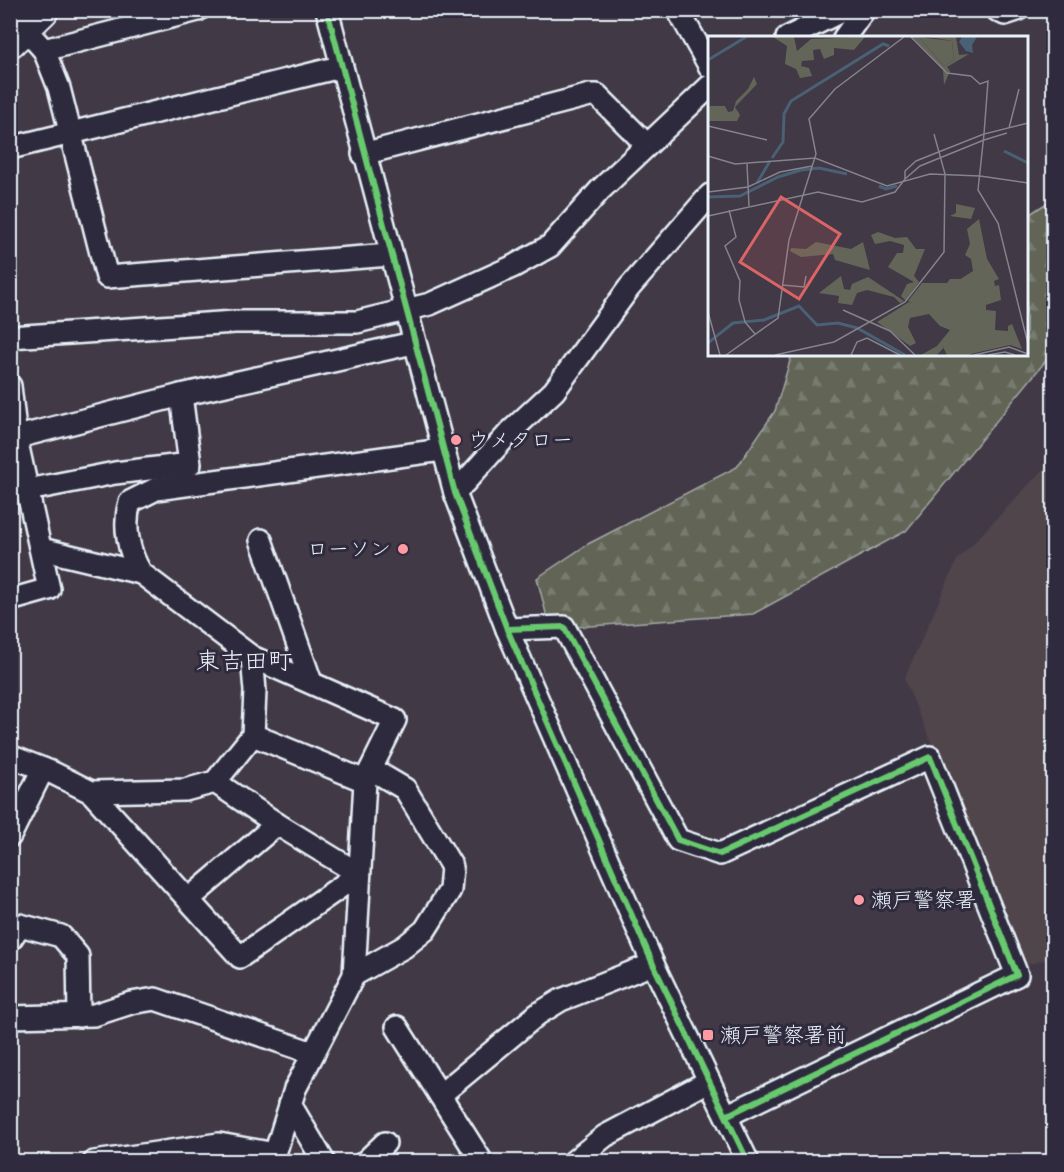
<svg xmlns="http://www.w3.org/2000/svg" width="1064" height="1172" font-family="'Balsamiq Sans','Klee One',sans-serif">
	<defs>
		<pattern id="forest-firs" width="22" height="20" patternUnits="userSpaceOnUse" patternTransform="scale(1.5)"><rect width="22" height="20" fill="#626557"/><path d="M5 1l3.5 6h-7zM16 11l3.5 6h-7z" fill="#787c70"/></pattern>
	</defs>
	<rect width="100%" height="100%" fill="#423946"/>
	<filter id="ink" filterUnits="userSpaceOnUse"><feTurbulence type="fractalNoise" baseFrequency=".0167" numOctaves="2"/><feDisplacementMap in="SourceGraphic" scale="12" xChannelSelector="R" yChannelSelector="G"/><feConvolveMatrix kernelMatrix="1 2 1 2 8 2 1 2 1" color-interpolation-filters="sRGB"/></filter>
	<g filter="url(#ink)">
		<polygon fill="#4f444c" points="1053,459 1053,958 1026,965 904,679 957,560"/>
		<polygon fill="url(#forest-firs)" stroke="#a5aba8" stroke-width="1.5" points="1053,199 1053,352 906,531 753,614 550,629 537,578 588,544 737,467 775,411 792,354 1026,354 1027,216"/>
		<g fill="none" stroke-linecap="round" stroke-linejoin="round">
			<g stroke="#e8f1f8" stroke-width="26">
				<g id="minor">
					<polyline points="327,10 455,493 507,629 653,964 748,1162"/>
					<polyline points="678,10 710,67"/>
					<polyline points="997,10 1005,14 1017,10"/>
					<polyline points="25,29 44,50 59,88 107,277 390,255"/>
					<polyline points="787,38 843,10"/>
					<polyline points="844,38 864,10"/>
					<polyline points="44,50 198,10"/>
					<polyline points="10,148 340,67"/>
					<polyline points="363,154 590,95 597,95 647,145"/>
					<polyline points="10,337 235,322 357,322 430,304 512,267 550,246 600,190 710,86"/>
					<polyline points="10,386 16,438 49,589 10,600"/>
					<polyline points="10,439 181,395 413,343"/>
					<polyline points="28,490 115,473 190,464 181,395"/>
					<polyline points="455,493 510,432 554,391 629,288 710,195"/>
					<polyline points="261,540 311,682"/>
					<polyline points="41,549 141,573 252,657 395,720 365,781 354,975 295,1089 275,1154 219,1144 94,1162"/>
					<path d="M141 573C128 552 123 525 130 502L156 489 442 450"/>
					<polyline points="507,629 564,627 678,840 720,854 930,757 1017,975 728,1115"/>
					<polyline points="253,735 365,781"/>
					<polyline points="10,756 51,772 91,792 185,790 215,782 253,735 255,691 252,657"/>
					<polyline points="215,782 277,824 359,874"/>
					<polyline points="91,792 240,957 359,874"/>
					<polyline points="10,836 43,769"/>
					<polyline points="189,899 277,824"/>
					<polyline points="10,940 20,925 61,936 78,956 79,1016"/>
					<polyline points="354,975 404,947 425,930 450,890 452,867 405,789 371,769"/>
					<polyline points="10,1017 94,1015 131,1003 155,999 313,1053"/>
					<polyline points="397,1027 482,1162"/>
					<polyline points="440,1095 538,1014 561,1000 653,964"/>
					<polyline points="290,1104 324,1162"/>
					<polyline points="365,1162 385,1143"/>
					<polyline points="573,1162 605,1136 709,1081"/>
				</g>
			</g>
			<g stroke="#e8f1f8" stroke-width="36">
				<polyline id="highway" points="10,41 42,10"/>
			</g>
			<use href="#minor" stroke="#2f2a3d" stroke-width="21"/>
			<use href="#highway" stroke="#2f2a3d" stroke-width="32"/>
			<g stroke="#2f2a3d" stroke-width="10">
				<g id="cycleway">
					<polyline points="327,10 455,493 507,629 653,964 748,1162"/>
					<polyline points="507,629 564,627 678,840 720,854 930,757 1017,975 728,1115"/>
				</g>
			</g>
			<use href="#cycleway" stroke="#67ca6e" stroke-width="6"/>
		</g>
	</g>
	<g fill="#ff9aa2" stroke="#2f2a3d" stroke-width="2">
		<circle cx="456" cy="440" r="6"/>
		<circle cx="403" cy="549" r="6"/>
		<circle cx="859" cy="900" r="6"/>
		<rect x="702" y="1029" width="12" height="12" rx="3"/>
	</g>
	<g text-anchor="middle" stroke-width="6" stroke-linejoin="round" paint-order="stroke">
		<g font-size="21" fill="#e8f1f8" stroke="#2f2a3d" text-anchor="start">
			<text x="468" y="447">ウメタロー</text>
			<text x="391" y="556" text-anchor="end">ローソン</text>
			<text x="871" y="907">瀬戸警察署</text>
			<text x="720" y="1042">瀬戸警察署前</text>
		</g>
		<g font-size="24" fill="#e8f1f8" stroke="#2f2a3d">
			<text x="244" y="669">東吉田町</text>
		</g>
	</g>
	<g transform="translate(708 36)">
		<rect width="320" height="320" fill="#423946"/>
		<path d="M211 1 244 5 246 24 236 30Z" fill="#626557"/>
		<path d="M65 1H86L89 15 103 3 157 1 146 14 126 12V19L116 23 112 13 105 14 106 24 94 25 93 30 101 32 104 40 92 42 88 33 77 28 79 10ZM204 1H211L236 30 246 24 244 5 221 1H248L251 19 261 18 239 31 242 35 236 49 235 33ZM46 41 49 48 27 71 32 79 29 85H0V70H17L20 76 25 75 28 65 40 53ZM248 168 267 172 263 183 242 180 248 177ZM271 183 279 223 291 243 286 245 287 250 291 249 293 264 278 269V274L288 275 287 294 300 295V290L304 288 314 313 302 309 258 319 251 244 265 235 263 223 257 219 262 208 259 193ZM170 196 187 202 199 201 208 213H217L206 240 211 246 198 265 193 260 199 248 206 246 180 231 189 217H195L196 209 182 205 167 208 163 199ZM108 206 143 213 155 206 162 234 127 224 125 218 93 221 82 215 83 212 98 213ZM133 240 136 253 142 254 144 248 160 241 196 265 192 267 186 261 159 254 149 257 144 269 130 267 131 260 111 257ZM201 266 222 271 251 295 229 319H213L229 310 242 294 232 290 221 278 202 282 200 291 208 307 202 310 169 286Z" fill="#626557"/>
		<path d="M242 243H270L285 312 259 319H239L234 309 244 294 223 276 200 265 214 247H239Z" fill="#626557"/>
		<path d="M207 261a9 9 0 1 1 18 0a9 9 0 1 1-18 0Z" fill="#626557"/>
		<path d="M254 1H269L264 9 265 17 258 15 251 6Z" fill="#4a6075"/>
		<path fill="none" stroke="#4a6075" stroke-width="3" d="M0 24 38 1M296 115 320 127M64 122 75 106 76 78 83 65 175 8 181 10M49 147 62 125M171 150 178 153 189 150M0 161 32 160 70 141 93 134 111 132 139 138M0 307 25 287 56 284 91 270 109 289 130 287 149 292 197 319"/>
		<path fill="none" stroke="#84838d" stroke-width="1.5" d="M320 87 276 98 270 154 290 187 320 308M0 90 59 104M301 92 311 53M226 98 237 138M276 104 299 97M0 120 27 128 107 122 179 150 222 138 272 140M39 128 41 170M272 140 320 147M197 143V135L208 125 276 98 280 45 272 48 263 40 239 37 203 1M197 143 212 130 276 104M0 156 40 151 72 136 104 130M21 174 28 201 17 210 32 245 31 264 37 286 47 298M0 180 110 156 154 166 187 156 197 143M74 249 96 251 98 240M135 274 182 295 207 319M0 276 12 319M18 319 70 282 81 204 108 118 101 83 127 53 196 1M67 319 126 306 197 266 236 216 237 138M143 319 149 306 159 302 192 319M266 319 301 311 320 318M280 319 297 316 307 319"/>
		<path fill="#db6466" fill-opacity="0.15" stroke="#db6466" stroke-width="3" d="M73 161 132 198 91 263 32 226Z"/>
		<rect width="320" height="320" fill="none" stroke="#e8f1f8" stroke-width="3"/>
	</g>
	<rect width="1064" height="1172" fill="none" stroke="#2f2a3d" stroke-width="36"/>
	<rect x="18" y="18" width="1028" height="1136" fill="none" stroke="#e8f1f8" stroke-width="2" filter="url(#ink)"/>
</svg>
